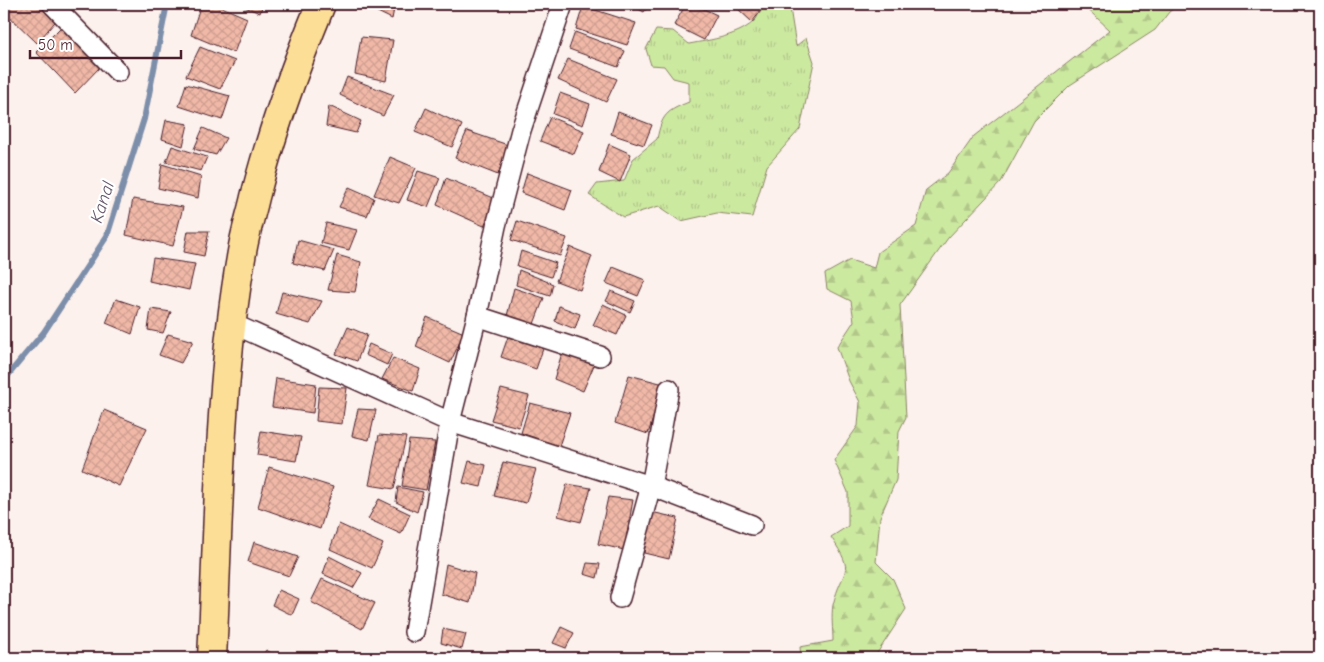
<svg xmlns="http://www.w3.org/2000/svg" width="1324" height="662" font-family="'Comic Neue',sans-serif">
	<defs>
		<pattern id="grass-tufts" width="24" height="20" patternUnits="userSpaceOnUse" patternTransform="scale(1.25)"><rect width="24" height="20" fill="#cce9a0"/><path d="M3 7l-1-3M5 7V3M7 7l1-3M15 17l-1-3M17 17v-4M19 17l1-3" fill="none" stroke="#b1c78a"/></pattern>
		<pattern id="forest-firs" width="22" height="20" patternUnits="userSpaceOnUse" patternTransform="scale(1.25)"><rect width="22" height="20" fill="#cce9a0"/><path d="M5 1l3.5 6h-7zM16 11l3.5 6h-7z" fill="#b1c78a"/></pattern>
		<pattern id="building-cross-hatch" width="8" height="8" patternUnits="userSpaceOnUse" patternTransform="scale(1.25)"><rect width="8" height="8" fill="#f0b8a7"/><path d="M0 0l8 8M0 8l8-8" fill="none" stroke="#cf9e90"/></pattern>
	</defs>
	<rect width="100%" height="100%" fill="#fcf1ed"/>
	<filter id="ink" filterUnits="userSpaceOnUse"><feTurbulence type="fractalNoise" baseFrequency=".02" numOctaves="2"/><feDisplacementMap in="SourceGraphic" scale="10" xChannelSelector="R" yChannelSelector="G"/><feConvolveMatrix kernelMatrix="1 2 1 2 8 2 1 2 1" color-interpolation-filters="sRGB"/></filter>
	<g filter="url(#ink)">
		<path fill="url(#grass-tufts)" stroke="#8b8466" d="M761 4H785L790 8 796 46 806 38 814 62 800 129 767 166 752 217 717 213 681 221 659 206 623 217 589 195 597 184 624 181 633 159 657 139C662 115 666 111 689 102V82L673 78 664 66 651 65 646 49 656 30 673 31 689 44C710 40 741 36 756 19 759 15 760 8 761 4Z"/>
		<path fill="url(#forest-firs)" stroke="#8b8466" d="M1082 4H1179L1169 12 1155 30 1070 85 1034 121 1001 182 948 238 900 305 906 417 899 431 896 480 880 517 876 562 893 579 906 609 874 658H801L800 647 833 641C833 630 831 616 833 605 842 567 857 576 831 537L848 526V492L834 460 858 426 860 402 849 381 837 347 854 321 851 301 827 289 825 274 850 260 874 268 878 252 916 226 926 190 948 173 974 136 1110 30Z"/>
		<g fill="none" stroke-linecap="round" stroke-linejoin="round">
			<polyline stroke="#7c8eaa" stroke-width="6" points="4,380 44,332 107,236 144,119 167,4"/>
		</g>
		<g fill="url(#building-cross-hatch)" stroke="#4a1f2b">
			<polygon points="4,4 48,4 60,16 37,43 4,11"/>
			<polygon points="201,4 215,4 247,18 234,53 191,35"/>
			<polygon points="237,4 263,4 260,13"/>
			<polygon points="361,4 395,4 392,19"/>
			<polygon points="629,4 649,4 644,12"/>
			<polygon points="686,4 693,4 717,15 704,40 674,25"/>
			<polygon points="741,4 753,4 761,11 752,22 737,8"/>
			<polygon points="583,6 636,23 627,45 576,29"/>
			<polygon points="64,24 100,67 75,93 36,52"/>
			<polygon points="575,32 625,51 618,67 569,49"/>
			<polygon points="361,37 393,40 386,81 355,74"/>
			<polygon points="200,47 235,61 220,89 186,76"/>
			<polygon points="568,59 617,79 606,102 558,80"/>
			<polygon points="347,77 394,95 383,116 340,95"/>
			<polygon points="186,84 230,96 222,120 179,106"/>
			<polygon points="560,93 590,104 583,125 553,114"/>
			<polygon points="329,106 361,121 356,133 326,126"/>
			<polygon points="426,108 462,125 452,147 415,132"/>
			<polygon points="618,112 652,125 644,145 611,134"/>
			<polygon points="550,117 584,131 574,154 540,141"/>
			<polygon points="166,120 188,124 183,146 162,139"/>
			<polygon points="203,128 226,138 216,155 194,149"/>
			<polygon points="467,131 508,145 498,175 455,158"/>
			<polygon points="609,144 631,154 620,182 599,172"/>
			<polygon points="172,146 207,157 201,171 166,162"/>
			<polygon points="390,157 416,168 399,203 374,195"/>
			<polygon points="162,164 201,176 198,198 158,188"/>
			<polygon points="418,171 440,178 428,207 407,200"/>
			<polygon points="527,173 572,190 565,210 521,193"/>
			<polygon points="446,178 496,199 484,226 437,205"/>
			<polygon points="349,187 374,198 367,216 339,207"/>
			<polygon points="133,199 183,207 173,246 126,235"/>
			<polygon points="517,221 567,238 560,256 511,240"/>
			<polygon points="326,223 357,230 349,250 321,243"/>
			<polygon points="188,231 209,231 204,256 184,252"/>
			<polygon points="298,240 334,250 325,271 293,263"/>
			<polygon points="570,247 592,256 580,290 556,281"/>
			<polygon points="521,251 556,263 551,277 517,266"/>
			<polygon points="337,255 361,262 355,292 328,290"/>
			<polygon points="153,258 195,264 189,290 149,281"/>
			<polygon points="613,267 645,280 638,296 606,283"/>
			<polygon points="519,270 553,284 550,296 516,285"/>
			<polygon points="514,288 544,298 532,329 506,320"/>
			<polygon points="611,291 635,301 630,312 606,301"/>
			<polygon points="282,292 322,301 310,324 276,314"/>
			<polygon points="116,299 140,307 132,334 106,323"/>
			<polygon points="603,304 626,315 617,335 593,325"/>
			<polygon points="559,306 580,314 575,329 555,321"/>
			<polygon points="151,309 171,312 163,333 148,330"/>
			<polygon points="427,317 464,333 450,363 416,347"/>
			<polygon points="348,327 367,335 357,361 336,354"/>
			<polygon points="510,331 545,343 536,369 501,357"/>
			<polygon points="168,334 193,341 181,363 159,355"/>
			<polygon points="369,344 392,354 387,365 365,355"/>
			<polygon points="562,353 594,365 583,391 554,379"/>
			<polygon points="393,358 420,369 413,391 382,379"/>
			<polygon points="629,375 664,384 648,434 615,423"/>
			<polygon points="276,378 316,384 313,413 272,407"/>
			<polygon points="319,387 347,388 342,424 316,421"/>
			<polygon points="501,389 529,396 519,427 491,420"/>
			<polygon points="530,403 570,413 559,446 521,433"/>
			<polygon points="358,409 376,410 369,440 352,436"/>
			<polygon points="104,410 147,428 119,486 82,469"/>
			<polygon points="261,431 301,437 296,461 257,455"/>
			<polygon points="379,435 406,437 394,489 369,485"/>
			<polygon points="409,440 435,442 426,490 402,486"/>
			<polygon points="469,461 486,465 481,487 463,483"/>
			<polygon points="503,462 536,469 526,503 494,496"/>
			<polygon points="269,467 333,487 320,529 258,507"/>
			<polygon points="567,484 591,488 581,522 558,516"/>
			<polygon points="398,487 423,492 417,512 396,502"/>
			<polygon points="608,497 633,500 624,550 598,544"/>
			<polygon points="379,499 410,514 401,534 368,519"/>
			<polygon points="651,512 678,518 669,559 644,553"/>
			<polygon points="339,524 383,544 372,568 330,549"/>
			<polygon points="254,542 298,557 289,576 248,562"/>
			<polygon points="329,556 362,573 353,588 323,574"/>
			<polygon points="587,563 600,564 597,578 584,574"/>
			<polygon points="446,564 475,573 470,603 441,594"/>
			<polygon points="322,579 375,603 362,629 311,602"/>
			<polygon points="279,590 299,599 292,615 272,605"/>
			<polygon points="561,627 574,633 566,648 553,643"/>
			<polygon points="443,629 466,634 462,649 441,643"/>
			<polygon points="266,650 280,658 261,658"/>
			<polygon points="667,653 691,658 666,658"/>
		</g>
		<g fill="none" stroke-linecap="round" stroke-linejoin="round">
			<g stroke="#4a1f2b" stroke-width="22">
				<g id="street">
					<polyline points="52,4 118,72"/>
					<polyline points="477,316 600,356"/>
					<polyline points="231,323 450,422 651,486 752,525"/>
					<polyline points="620,598 651,486 669,389"/>
					<polyline points="414,632 450,422 477,316 496,226 521,130 563,4"/>
				</g>
			</g>
			<g stroke="#4a1f2b" stroke-width="31">
				<path id="highway" d="M212 658C219 523 218 386 242 252 245 233 251 215 255 197 272 130 295 67 321 4"/>
			</g>
			<use href="#street" stroke="#fff" stroke-width="19"/>
			<use href="#highway" stroke="#fcde96" stroke-width="28"/>
		</g>
	</g>
	<g text-anchor="middle" stroke-width="4.5" stroke-linejoin="round" paint-order="stroke">
		<g font-size="18" font-style="italic" fill="#63566a" stroke="#fff">
			<text transform="translate(102 202) rotate(-72)" y="6">Kanal</text>
		</g>
	</g>
	<rect width="1324" height="662" fill="none" stroke="#fff" stroke-width="20"/>
	<rect x="10" y="10" width="1304" height="642" fill="none" stroke="#4a1f2b" stroke-width="2" filter="url(#ink)"/>
	<path d="M30 50v8h151v-8" fill="none" stroke="#4a1f2b" stroke-width="2.5"/>
	<text x="38" y="50" font-size="15" fill="#4a1f2b" stroke="#ffffff" stroke-width="4" paint-order="stroke">50 m</text>
</svg>
